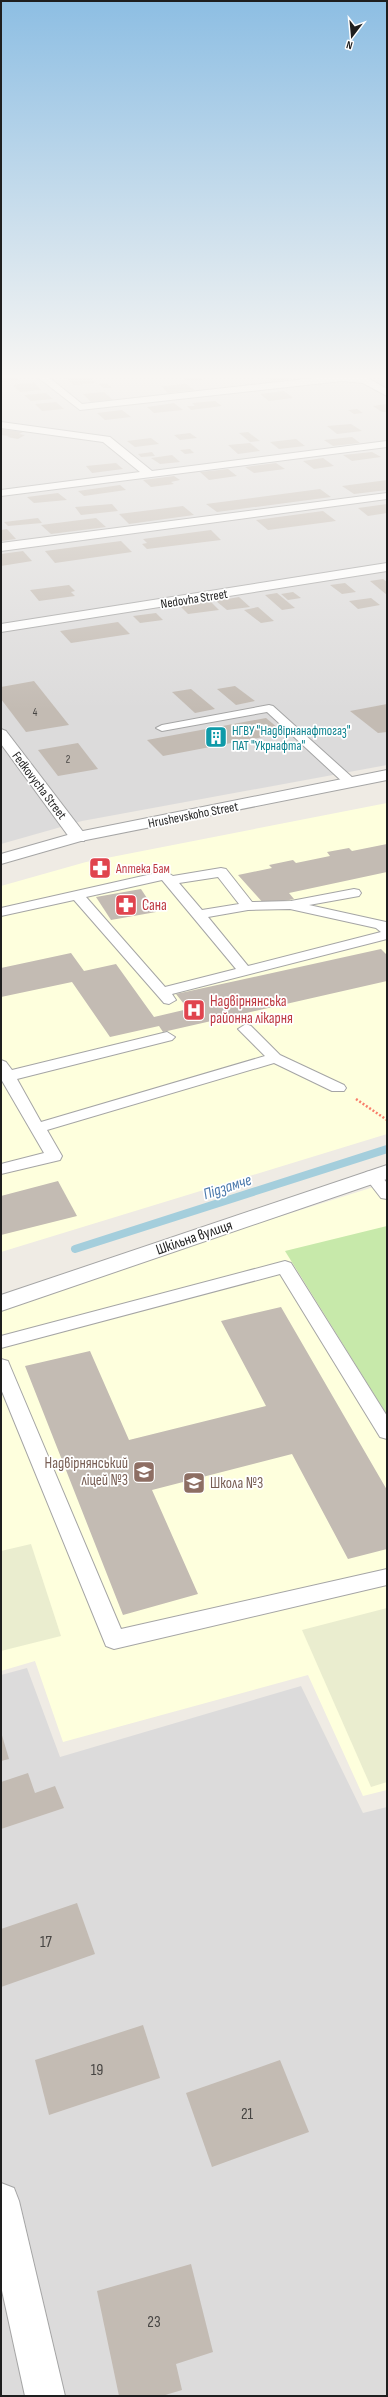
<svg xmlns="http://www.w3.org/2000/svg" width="388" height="2397" font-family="'Sofia Sans Condensed',sans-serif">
	<rect width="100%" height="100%" fill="#efebe4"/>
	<g fill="#dcdbdb">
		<polygon points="1,374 387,374 387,765 82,821 1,844"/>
		<polygon points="27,1668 60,1757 301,1686 363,1813 387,1807 387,2396 1,2396 1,1675"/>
	</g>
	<g fill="#feffdd">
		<polygon points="387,803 387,1134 1,1252 1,886 86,862"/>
		<polygon points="383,1184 387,1188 387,1790 363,1796 308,1675 63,1742 35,1661 1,1671 1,1305"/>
	</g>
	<g fill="#eaedcf">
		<polygon points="31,1544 61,1636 1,1651 1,1551"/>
		<polygon points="387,1608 387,1782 371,1787 302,1630"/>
	</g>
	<polygon fill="#c7e9aa" points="387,1226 387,1415 285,1251"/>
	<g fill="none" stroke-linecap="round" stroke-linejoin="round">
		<polyline stroke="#a4cedc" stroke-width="8" points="75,1249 387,1149"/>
	</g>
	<g fill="#c3bbb3">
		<polygon points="12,374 18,380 1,382 1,376"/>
		<polygon points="108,374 130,374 133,376 113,378"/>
		<polygon points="284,374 292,379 272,381 265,376"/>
		<polygon points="305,374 324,374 326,375 309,377"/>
		<polygon points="88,376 96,383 74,385 66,378"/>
		<polygon points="199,377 203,380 187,381 183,378"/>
		<polygon points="34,382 41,390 20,392 13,385"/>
		<polygon points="107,383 112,388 103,388 98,384"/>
		<polygon points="186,384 194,390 168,393 161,386"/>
		<polygon points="284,391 293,398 269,401 260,394"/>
		<polygon points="104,392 113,400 91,402 83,394"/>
		<polygon points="46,393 53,399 31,401 24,395"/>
		<polygon points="215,401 222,406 191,410 187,406 195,406 192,403"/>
		<polygon points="56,402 64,409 42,411 35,404"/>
		<polygon points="174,403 183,410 154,413 147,407"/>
		<polygon points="386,404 387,412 382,412 373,406"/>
		<polygon points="357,409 363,413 354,414 348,410"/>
		<polygon points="122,410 131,417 105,420 97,413"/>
		<polygon points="351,424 362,431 337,434 327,426"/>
		<polygon points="1,429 23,432 19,434 25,435 18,439 7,437 9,436 1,435"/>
		<polygon points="248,432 260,441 250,442 239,433"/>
		<polygon points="190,433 197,438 180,440 174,435"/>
		<polygon points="352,437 360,443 333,446 324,440"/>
		<polygon points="151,438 159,444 135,447 127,441"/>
		<polygon points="296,439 305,446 279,449 270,442"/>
		<polygon points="250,443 260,451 238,454 228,445"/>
		<polygon points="190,449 194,453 185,454 180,450"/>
		<polygon points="152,452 155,456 141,457 138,454"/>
		<polygon points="372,452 381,457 352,461 343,455"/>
		<polygon points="172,455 180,462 160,464 151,458"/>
		<polygon points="323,458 334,466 314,469 303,461"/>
		<polygon points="116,463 123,469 92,473 86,466"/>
		<polygon points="276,463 285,469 254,473 245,467"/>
		<polygon points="228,469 237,476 209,480 200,472"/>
		<polygon points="174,476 180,480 171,482 174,484 151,487 143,480"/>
		<polygon points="387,480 387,490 354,494 342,486"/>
		<polygon points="120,485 126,490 84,496 78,491"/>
		<polygon points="320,489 331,497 217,512 206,504"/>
		<polygon points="58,493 67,500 34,503 27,497"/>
		<polygon points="112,504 118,511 81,515 75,507"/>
		<polygon points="387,504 387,513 368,516 358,508"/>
		<polygon points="183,506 194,515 129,524 119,514"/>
		<polygon points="323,511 336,521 268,530 256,520"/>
		<polygon points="38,518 42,523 8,526 4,522"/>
		<polygon points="96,518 106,527 51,534 41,525"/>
		<polygon points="7,529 16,539 1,541 1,530"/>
		<polygon points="211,530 221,540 147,549 142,544 147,543 143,539"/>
		<polygon points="121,541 132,552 55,563 45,551"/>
		<polygon points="23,551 32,561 1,566 1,554"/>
		<polygon points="383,579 387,582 387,595 370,581"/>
		<polygon points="345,583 356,592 342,594 330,585"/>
		<polygon points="69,585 75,591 71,592 75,596 39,601 30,590"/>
		<polygon points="293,592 301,598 288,600 281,594"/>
		<polygon points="277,593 295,608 282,610 265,595"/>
		<polygon points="239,597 250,607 227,610 216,601"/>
		<polygon points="371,598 380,605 358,609 349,601"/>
		<polygon points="211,602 219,610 188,614 180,606"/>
		<polygon points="258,607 274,621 261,623 244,610"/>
		<polygon points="156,613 163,620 140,623 133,616"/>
		<polygon points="118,622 130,634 71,643 60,631"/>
		<polygon points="34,681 69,725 26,732 1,699 1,687"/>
		<polygon points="235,686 255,701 236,705 217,689"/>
		<polygon points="191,689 215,709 195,713 172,692"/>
		<polygon points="387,704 387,732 378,733 350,711"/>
		<polygon points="266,718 284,733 163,756 147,740"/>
		<polygon points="78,743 98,769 58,776 38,750"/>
		<polygon points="387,844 387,872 289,893 294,899 265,905 238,875 272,868 269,865 293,860 296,863 330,856 327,852 349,848 352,851"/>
		<polygon points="141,889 156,912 111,920 96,897"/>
		<polygon points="381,949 387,955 387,981 163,1032 159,1026 110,1037 72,982 1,997 1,968 71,953 84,971 116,964 154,1017 188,1009 176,994"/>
		<polygon points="58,1181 77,1216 1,1235 1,1196"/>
		<polygon points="281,1307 387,1490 387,1549 348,1559 292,1454 152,1490 198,1594 123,1615 25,1366 90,1351 129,1440 266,1406 221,1321"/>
		<polygon points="1,1732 9,1759 1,1761"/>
		<polygon points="28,1773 35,1793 55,1786 64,1808 1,1829 1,1782"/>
		<polygon points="77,1903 95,1954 1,1987 1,1929"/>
		<polygon points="143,2025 160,2078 49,2115 35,2060"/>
		<polygon points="280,2060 309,2132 212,2167 186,2093"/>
		<polygon points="191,2264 213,2352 176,2364 182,2390 162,2396 119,2396 97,2291"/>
	</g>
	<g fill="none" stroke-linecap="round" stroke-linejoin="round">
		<g stroke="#a5a5a5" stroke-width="2">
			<g id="service">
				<polygon points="350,374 359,374 362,377 353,380"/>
				<polygon points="269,705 273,706 354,779 356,782 354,785 346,785 267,712 162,731 156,728 162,725"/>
				<path d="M221 868 226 869 252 902 291 901 354 889 359 890 361 893 359 896 309 905 386 922 387 939 172 994 176 1000 169 1004 164 1003 74 900 1 916V908L165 871 173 876ZM218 877 239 904 202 910 179 883ZM162 880 236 969 165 987 86 897ZM290 909 376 928 381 932 248 966 208 917 248 910Z"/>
				<polygon points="246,1024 251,1026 280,1055 344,1085 346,1088 344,1091 332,1091 274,1063 47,1130 62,1156 60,1160 1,1174 1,1164 44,1153 1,1079 1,1060 6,1062 12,1070 167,1032 175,1037 172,1040 17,1079 41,1122 265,1056 238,1029"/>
				<polygon points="372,1171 378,1172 387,1183 387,1199 381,1198 364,1176 366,1172"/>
				<polygon points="285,1261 291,1263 387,1416 387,1439 380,1437 280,1274 1,1348 1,1336"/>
				<polygon points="1,1359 8,1361 10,1366 121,1629 387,1569 387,1585 114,1649 106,1646 1,1389"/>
			</g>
		</g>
		<g stroke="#a5a5a5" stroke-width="2">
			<g id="minor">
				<polygon points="29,374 46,375 82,404 342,375 368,378 387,389 387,396 363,383 342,381 80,410 40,379"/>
				<polygon points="1,422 110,437 152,471 387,441 387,447 1,496 1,490 140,472 103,442 1,428"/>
				<polygon points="387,493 387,499 1,551 1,543"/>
				<polygon points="387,563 387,571 1,632 1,624"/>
				<polygon points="1,729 6,731 84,833 86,837 84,841 72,841 1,744"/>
				<polygon points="387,1165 387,1179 1,1311 1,1295"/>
				<polygon points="1,2183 14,2188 19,2201 65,2396 25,2396 1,2286"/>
			</g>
		</g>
		<g stroke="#a5a5a5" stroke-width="2">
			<polygon id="tertiary" points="387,770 387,780 81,841 1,864 1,854 78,832"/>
		</g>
		<polyline stroke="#f87e6b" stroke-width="2.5" stroke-dasharray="2 2" stroke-linecap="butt" points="356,1099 387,1120"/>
		<use href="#service" fill="#fff" fill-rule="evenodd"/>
		<use href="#minor" fill="#fff" fill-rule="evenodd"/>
		<use href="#tertiary" fill="#fff" fill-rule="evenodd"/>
	</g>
	<linearGradient id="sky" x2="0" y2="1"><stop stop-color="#8dbee3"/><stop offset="0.53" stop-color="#f8f6f3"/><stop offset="1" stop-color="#f8f6f3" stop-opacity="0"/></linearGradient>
	<rect width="388" height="710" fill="url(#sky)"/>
	<defs>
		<g id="building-square" transform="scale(1.15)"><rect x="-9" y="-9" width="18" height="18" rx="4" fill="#0f9aa8" stroke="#fff"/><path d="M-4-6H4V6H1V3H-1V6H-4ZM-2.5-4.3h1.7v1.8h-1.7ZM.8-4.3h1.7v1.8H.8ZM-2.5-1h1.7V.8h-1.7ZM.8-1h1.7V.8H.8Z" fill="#fff"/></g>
		<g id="pharmacy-square" transform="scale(1.15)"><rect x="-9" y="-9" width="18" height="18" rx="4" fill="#e0444e" stroke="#fff"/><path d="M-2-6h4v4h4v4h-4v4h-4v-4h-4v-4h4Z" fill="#fff"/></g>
		<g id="hospital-square" transform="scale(1.15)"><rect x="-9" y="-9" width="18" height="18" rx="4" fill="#e0444e" stroke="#fff"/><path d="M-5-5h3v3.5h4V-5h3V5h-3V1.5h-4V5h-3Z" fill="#fff"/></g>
		<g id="school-square" transform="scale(1.15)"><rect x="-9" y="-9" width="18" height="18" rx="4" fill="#8d6e63" stroke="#fff"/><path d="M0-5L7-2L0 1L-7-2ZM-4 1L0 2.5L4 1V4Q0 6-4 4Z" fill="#fff"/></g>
	</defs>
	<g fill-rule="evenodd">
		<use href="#building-square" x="216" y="737"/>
		<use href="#pharmacy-square" x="100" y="868"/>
		<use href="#pharmacy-square" x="126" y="905"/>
		<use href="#hospital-square" x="194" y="1010"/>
		<use href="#school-square" x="144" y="1472"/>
		<use href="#school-square" x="194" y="1483"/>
	</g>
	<g text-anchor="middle" stroke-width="3.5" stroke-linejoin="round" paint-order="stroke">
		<g font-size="11" fill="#474543">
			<text x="35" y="716">4</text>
			<text x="68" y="763">2</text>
		</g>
		<g font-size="13" fill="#1e1e1e" stroke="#fff">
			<text transform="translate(194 598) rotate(-9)" y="5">Nedovha Street</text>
			<text transform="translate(40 785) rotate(53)" y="5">Fedkovycha Street</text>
			<text transform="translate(193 814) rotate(-11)" y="5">Hrushevskoho Street</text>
		</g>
		<g font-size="13" fill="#0d838f" stroke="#fff" text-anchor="start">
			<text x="232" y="735">НГВУ "Надвірнанафтогаз"<tspan x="232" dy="15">ПАТ "Укрнафта"</tspan></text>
		</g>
		<g font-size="13" fill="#be3a42" stroke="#fff" text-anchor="start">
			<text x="116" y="873">Аптека Бам</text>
		</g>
		<g font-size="15" fill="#be3a42" stroke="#fff" text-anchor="start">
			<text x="142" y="910">Сана</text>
			<text x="210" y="1006">Надвірнянська<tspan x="210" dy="17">районна лікарня</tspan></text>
		</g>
		<g font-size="15" fill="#1e1e1e" stroke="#fff">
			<text transform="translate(194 1237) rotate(-19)" y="5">Шкільна вулиця</text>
		</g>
		<g font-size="15" fill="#785e54" stroke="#fff" text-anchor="end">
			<text x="128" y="1468">Надвірнянський<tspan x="128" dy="17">ліцей №3</tspan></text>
			<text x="210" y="1488" text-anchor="start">Школа №3</text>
		</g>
		<g font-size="16" font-style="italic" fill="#4b79ac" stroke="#fff">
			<text transform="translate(227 1186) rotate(-18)" y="6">Підзамче</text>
		</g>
		<g font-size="16" fill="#474543">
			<text x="46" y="1947">17</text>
			<text x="97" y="2075">19</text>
			<text x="247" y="2119">21</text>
			<text x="154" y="2327">23</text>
		</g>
	</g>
	<rect width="388" height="2397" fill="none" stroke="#1e1e1e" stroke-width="4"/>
	<g transform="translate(352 36) rotate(196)" stroke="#ffffff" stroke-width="3" paint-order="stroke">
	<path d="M0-3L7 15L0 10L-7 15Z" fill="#1e1e1e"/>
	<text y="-6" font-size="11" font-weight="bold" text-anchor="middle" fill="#1e1e1e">N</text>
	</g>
</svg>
